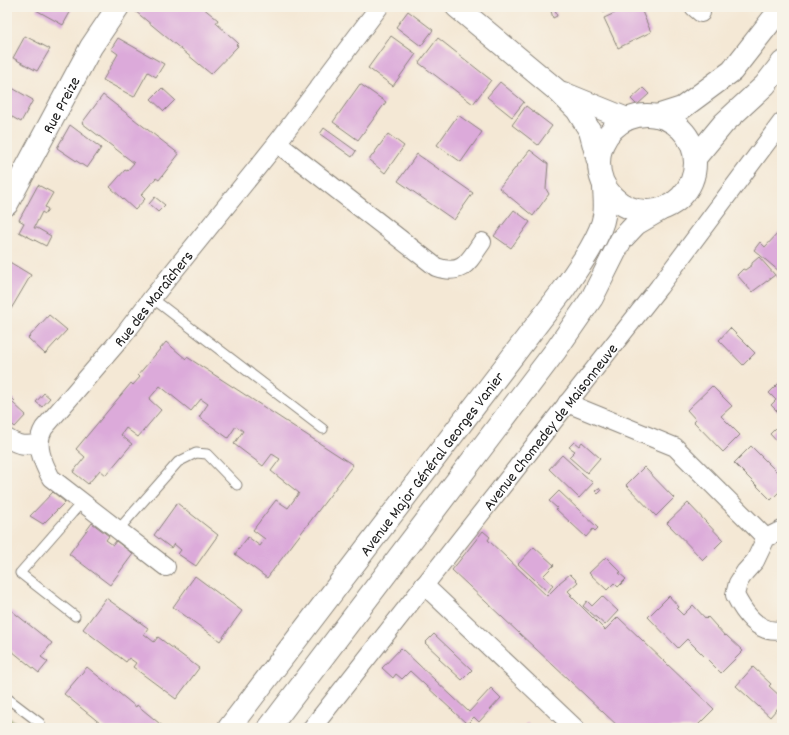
<svg xmlns="http://www.w3.org/2000/svg" width="789" height="735" font-family="Dekko,sans-serif">
	<rect width="100%" height="100%" fill="#f7f3e8"/>
	<filter id="ink" filterUnits="userSpaceOnUse"><feTurbulence type="fractalNoise" baseFrequency=".025" numOctaves="2"/><feDisplacementMap in="SourceGraphic" scale="8" xChannelSelector="R" yChannelSelector="G"/><feConvolveMatrix kernelMatrix="1 2 1 2 8 2 1 2 1" color-interpolation-filters="sRGB"/></filter>
	<filter id="wash" filterUnits="userSpaceOnUse"><feTurbulence type="fractalNoise" baseFrequency=".012" numOctaves="4" result="noise"/><feDisplacementMap in="SourceGraphic" scale="16" xChannelSelector="R" yChannelSelector="G"/><feGaussianBlur stdDeviation="0.9" result="paint"/><feColorMatrix in="noise" values="0 0 0 0 0 0 0 0 0 0 0 0 0 0 0 0 0 1.4 0 .05"/><feComposite in="paint" operator="in"/></filter>
	<g filter="url(#wash)">
		<rect width="100%" height="100%" fill="#f4e8d5"/>
		<polygon fill="#92ac5e" stroke="#57643d" points="7,717 25,728 7,728"/>
		<g id="blocks">
			<g fill="#dcaada">
				<polygon points="38,7 73,7 63,25 36,10"/>
				<polygon points="138,7 202,7 218,20 216,23 238,43 236,45 238,46 211,74 135,11"/>
				<polygon points="602,7 640,7 651,32 618,48 604,18 615,13 613,8 604,12"/>
				<polygon points="555,9 557,16 553,18 551,11"/>
				<polygon points="408,11 433,30 421,46 396,27"/>
				<polygon points="25,36 50,49 37,71 13,58"/>
				<polygon points="391,36 416,54 393,86 368,68"/>
				<polygon points="118,38 164,64 156,77 148,72 134,97 103,80 118,54 111,49"/>
				<polygon points="438,38 491,80 473,104 419,63"/>
				<polygon points="500,82 524,102 512,117 487,97"/>
				<polygon points="360,84 386,102 358,140 333,122"/>
				<polygon points="7,85 33,100 21,122 7,114"/>
				<polygon points="162,88 175,100 164,111 151,99"/>
				<polygon points="643,88 649,94 637,105 631,99"/>
				<polygon points="103,95 179,154 159,180 156,178 141,195 145,199 135,210 110,187 125,170 127,171 134,163 82,123"/>
				<polygon points="526,106 552,126 538,145 512,125"/>
				<polygon points="458,115 482,132 461,162 437,145"/>
				<polygon points="70,125 101,148 87,168 57,148"/>
				<polygon points="324,128 356,151 352,157 320,134"/>
				<polygon points="388,134 404,146 385,173 369,160"/>
				<polygon points="530,150 548,164 546,189 549,194 533,216 499,188"/>
				<polygon points="417,154 473,193 454,220 398,181"/>
				<polygon points="38,185 53,193 45,207 48,209 45,214 42,212 34,228 37,228 51,236 46,246 19,232 24,223 19,220"/>
				<polygon points="155,197 165,205 158,212 149,204"/>
				<polygon points="514,210 530,222 511,248 494,236"/>
				<polygon points="779,232 782,234 782,282 776,276 780,272 754,250 760,242 765,247"/>
				<polygon points="759,257 775,275 752,292 737,275 743,269 745,270 752,265 752,263"/>
				<polygon points="8,261 31,275 11,309 7,307 7,263"/>
				<polygon points="49,315 67,330 45,354 28,338"/>
				<polygon points="730,328 755,353 743,365 719,340"/>
				<polygon points="166,342 186,359 187,357 353,465 267,578 235,554 248,537 260,546 265,539 253,530 276,500 288,508 299,493 271,471 280,459 272,454 263,466 234,444 243,431 236,426 228,438 199,417 208,404 201,399 191,411 160,386 149,399 161,410 138,437 126,428 121,435 132,444 106,475 100,470 88,484 73,472 85,457 76,449 131,383 133,385 140,377 138,375"/>
				<polygon points="782,380 782,416 771,405 776,400 769,393"/>
				<polygon points="712,386 732,406 721,416 740,435 723,452 694,422 696,420 687,410"/>
				<polygon points="44,393 50,398 42,407 36,402"/>
				<polygon points="7,394 15,401 13,403 26,415 15,427 7,420"/>
				<polygon points="777,427 782,431 782,447 770,434"/>
				<polygon points="574,442 579,446 582,442 600,458 587,473 569,457 575,451 569,447"/>
				<polygon points="751,446 782,477 782,489 771,500 734,463"/>
				<polygon points="562,455 593,483 579,498 549,469"/>
				<polygon points="644,467 674,498 656,516 626,485"/>
				<polygon points="599,488 601,491 598,494 595,491"/>
				<polygon points="559,491 598,528 595,531 593,529 586,537 556,509 557,508 549,501"/>
				<polygon points="53,492 65,502 43,524 30,516"/>
				<polygon points="177,503 218,535 196,566 178,554 181,550 174,544 171,548 154,535"/>
				<polygon points="688,503 723,540 703,560 667,523"/>
				<polygon points="92,523 109,536 106,540 113,545 116,541 133,554 110,585 69,554"/>
				<polygon points="483,531 490,537 488,540 547,596 559,584 559,583 570,574 578,582 568,591 572,595 570,595 605,630 618,617 714,709 695,728 620,728 452,570"/>
				<polygon points="534,547 554,565 543,576 553,585 548,592 518,564"/>
				<polygon points="606,557 621,572 619,573 626,579 618,587 614,583 607,590 589,573"/>
				<polygon points="195,576 242,611 220,641 173,607"/>
				<polygon points="602,596 618,611 605,625 583,606 587,601 592,606"/>
				<polygon points="669,596 679,607 677,609 683,615 693,605 706,619 708,617 725,636 726,635 743,651 721,673 687,639 678,648 648,617"/>
				<polygon points="106,598 148,628 144,634 154,642 158,637 199,668 176,699 133,667 136,663 129,658 126,662 83,629"/>
				<polygon points="7,609 11,612 12,611 52,643 41,657 48,662 39,673 7,647"/>
				<polygon points="434,634 472,670 462,680 439,659 440,657 425,643"/>
				<polygon points="401,648 469,712 491,688 501,698 479,722 474,717 467,724 410,671 402,679 396,674 393,678 382,668"/>
				<polygon points="87,667 136,707 137,705 165,728 106,728 64,694"/>
				<polygon points="753,667 771,684 769,686 782,698 782,703 770,717 736,686"/>
				<polygon points="527,723 533,728 522,728"/>
			</g>
		</g>
	</g>
	<g filter="url(#ink)">
		<use href="#blocks" fill-opacity="0" stroke="#888278" stroke-width="1"/>
		<g fill="none" stroke-linecap="round" stroke-linejoin="round">
			<g stroke="#888278" stroke-width="11">
				<g id="service">
					<polyline points="152,298 323,429"/>
					<polyline points="118,530 178,462 196,453 207,454 237,485"/>
					<polyline points="75,616 20,573 82,502"/>
					<polyline points="7,698 40,723"/>
				</g>
			</g>
			<g stroke="#888278" stroke-width="20">
				<g id="minor">
					<polyline points="694,7 701,13"/>
					<path d="M277 143 436 267C463 276 468 262 482 242"/>
					<polyline points="567,403 675,447 766,538"/>
					<path d="M7 438C19 446 25 446 39 443"/>
					<path d="M782 530 766 538 755 561 745 572 738 583 735 595C744 613 759 635 782 630"/>
					<path id="s1" d="M166 567 51 478C43 463 34 444 44 428L123 336 152 298 277 143 379 7"/>
					<polyline points="424,585 575,728"/>
					<path id="s2" d="M312 728 659 287 782 122"/>
				</g>
			</g>
			<g stroke="#888278" stroke-width="24">
				<g id="tertiary">
					<polyline points="457,7 559,92 577,110 590,131 598,161"/>
					<polyline points="563,93 627,119"/>
					<path id="s3" d="M7 204 91 47 118 7"/>
				</g>
			</g>
			<g stroke="#888278" stroke-width="24">
				<g id="primary">
					<circle cx="647" cy="163" r="48"/>
					<path id="s4" d="M229 728 564 289C576 271 601 237 604 216 606 206 604 195 604 185"/>
					<polyline points="269,728 556,350 592,298 621,240 636,224 660,210"/>
				</g>
			</g>
			<g stroke="#888278" stroke-width="24">
				<g id="trunk">
					<polyline points="657,116 682,108 732,71 782,7"/>
					<polyline points="695,158 724,123 765,85 782,63"/>
				</g>
			</g>
			<use href="#service" stroke="#fff" stroke-width="9"/>
			<use href="#minor" stroke="#fff" stroke-width="18"/>
			<use href="#tertiary" stroke="#fff" stroke-width="22"/>
			<use href="#primary" stroke="#fff" stroke-width="22"/>
			<use href="#trunk" stroke="#fff" stroke-width="22"/>
		</g>
	</g>
	<g text-anchor="middle" stroke-width="3" stroke-linejoin="round" paint-order="stroke">
		<g font-size="16" fill="#1c1c1c" stroke="#f7f3e8">
			<text dy="6" stroke="none"><textPath href="#s3" startOffset="113">Rue Preize</textPath></text>
			<text dy="6" stroke="none"><textPath href="#s1" startOffset="368">Rue des Maraîchers</textPath></text>
			<text dy="6" stroke="none"><textPath href="#s2" startOffset="384">Avenue Chomedey de Maisonneuve</textPath></text>
			<text dy="6" stroke="none"><textPath href="#s4" startOffset="333">Avenue Major Général Georges Vanier</textPath></text>
		</g>
	</g>
	<rect width="789" height="735" fill="none" stroke="#f7f3e8" stroke-width="24"/>
</svg>
